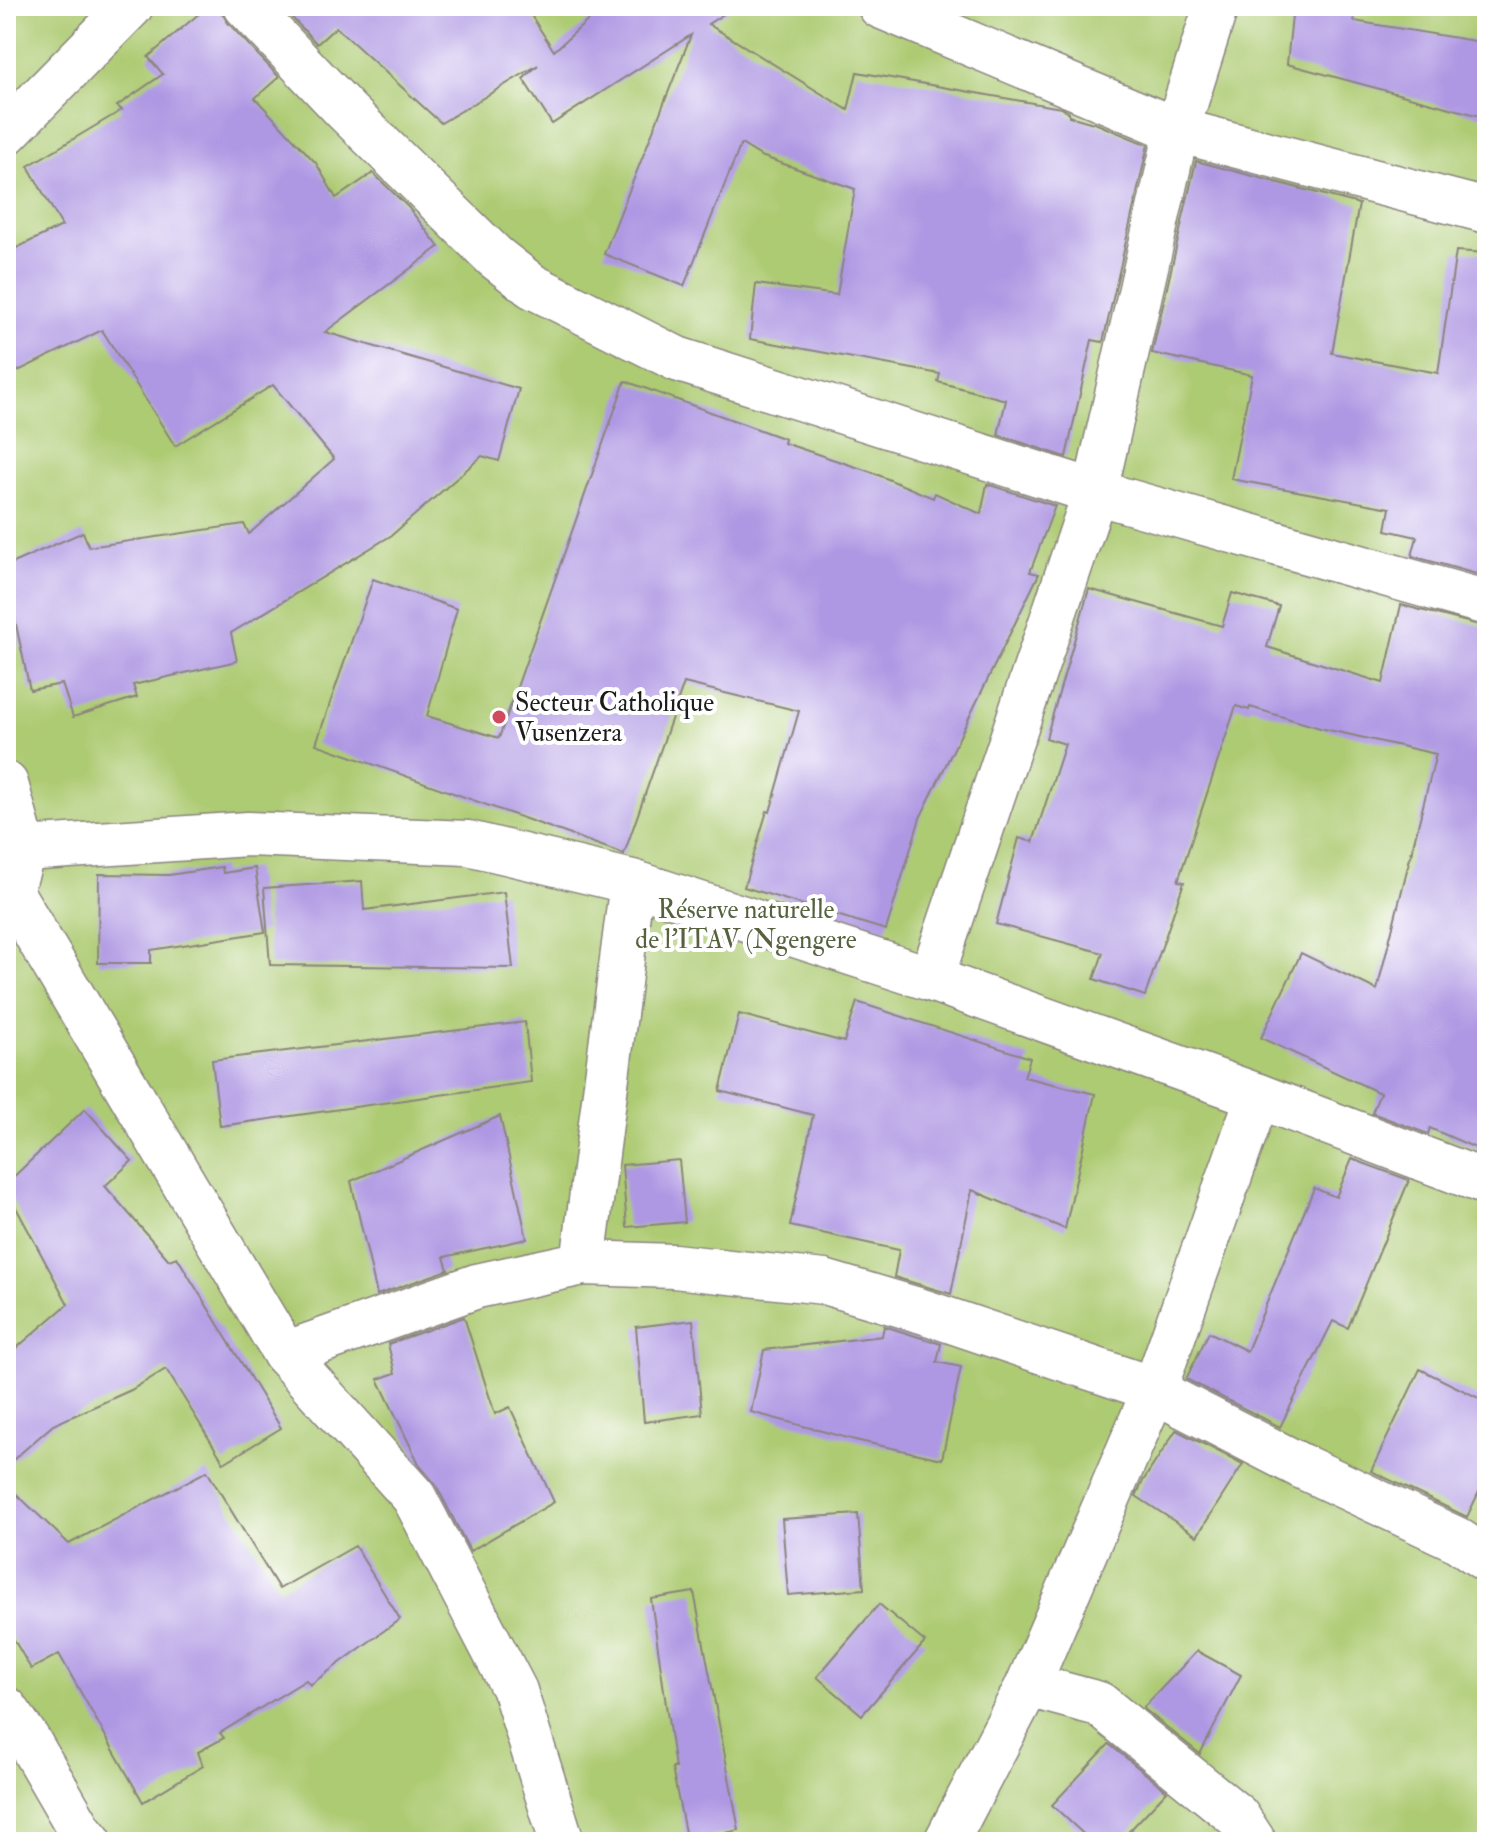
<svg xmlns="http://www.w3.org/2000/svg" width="1493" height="1848" font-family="'IM FELL Double Pica',serif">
	<rect width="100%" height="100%" fill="#fff"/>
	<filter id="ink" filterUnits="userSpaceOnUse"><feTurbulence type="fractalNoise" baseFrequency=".0125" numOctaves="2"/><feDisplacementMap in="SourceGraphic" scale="16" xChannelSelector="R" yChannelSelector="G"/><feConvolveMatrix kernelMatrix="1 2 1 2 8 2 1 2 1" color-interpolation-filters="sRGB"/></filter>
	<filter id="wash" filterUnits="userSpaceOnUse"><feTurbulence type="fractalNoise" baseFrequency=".006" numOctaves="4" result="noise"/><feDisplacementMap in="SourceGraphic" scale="32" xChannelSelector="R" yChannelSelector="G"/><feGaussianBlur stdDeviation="1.8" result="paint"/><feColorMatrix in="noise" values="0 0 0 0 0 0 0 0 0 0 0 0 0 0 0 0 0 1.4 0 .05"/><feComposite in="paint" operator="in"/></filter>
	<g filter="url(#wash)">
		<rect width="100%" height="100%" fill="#f9edde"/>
		<rect fill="#adcb72" stroke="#647447" stroke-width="2" x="6" y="6" width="1481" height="1836"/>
		<g id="blocks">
			<g fill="#af98e3">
				<polygon points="208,6 222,6 222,13 228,23 279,77 255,98 316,163 336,198 373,173 408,207 439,247 325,332 519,389 499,461 482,456 392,535 231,633 237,661 133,685 137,697 73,717 62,684 30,690 6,578 6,566 83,532 89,547 244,524 249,534 334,459 273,385 175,446 102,330 6,377 6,253 62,226 28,166 122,110 117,106 163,74 148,57"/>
				<polygon points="281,6 525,6 554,51 604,6 736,6 708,24 848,110 857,72 1061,108 1069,112 1069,116 1097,124 1148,145 1103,342 1092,340 1066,457 998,435 1006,400 938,382 940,374 750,339 756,284 837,295 855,189 761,156 741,144 684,286 604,254 691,35 552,124 523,79 538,65 441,123 336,27 317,44"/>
				<polygon points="1293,6 1356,6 1354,21 1487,43 1487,118 1287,64"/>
				<polygon points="1196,161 1359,204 1332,353 1438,373 1456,251 1487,253 1487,577 1412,556 1417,537 1386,530 1390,508 1231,479 1252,375 1152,353"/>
				<polygon points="625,381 785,439 784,443 871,472 933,498 935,493 981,514 987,484 1055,506 1030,572 1039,574 920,818 886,930 744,887 767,811 770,812 799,711 684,683 624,854 316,744 373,579 457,609 427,716 499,738"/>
				<polygon points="1089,589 1222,626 1232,593 1279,606 1267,647 1383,683 1401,605 1487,627 1487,1153 1430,1128 1428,1134 1372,1113 1380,1093 1261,1038 1301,953 1377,990 1436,754 1320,728 1250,707 1249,710 1236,706 1178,881 1184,882 1145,996 1094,979 1103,953 996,924 1019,838 1033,842 1065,744 1046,738"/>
				<polygon points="222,867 223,873 255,868 265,932 151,950 151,963 98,963 99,874 169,875"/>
				<polygon points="362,881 364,910 504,892 513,968 270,965 264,888"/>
				<polygon points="857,1002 1030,1058 1024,1077 1095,1094 1065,1229 972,1190 951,1294 894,1277 899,1250 790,1226 813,1115 720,1091 739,1014 844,1042"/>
				<polygon points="525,1022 531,1082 220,1126 212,1060"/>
				<polygon points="85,1109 132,1161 105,1186 169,1260 177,1257 281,1428 224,1463 166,1369 131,1390 53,1425 6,1466 6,1357 68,1304 6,1189 6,1184"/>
				<polygon points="500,1116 527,1239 444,1257 448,1270 377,1295 351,1181"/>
				<polygon points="1352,1159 1409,1180 1348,1328 1333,1321 1280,1427 1186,1379 1209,1332 1247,1351 1314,1188 1336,1197"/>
				<polygon points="679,1160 685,1222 627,1227 622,1165"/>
				<polygon points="464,1317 495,1414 510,1407 554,1502 470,1551 436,1485 420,1466 378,1379 395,1373 388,1344"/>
				<polygon points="693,1320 702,1414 644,1422 636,1327"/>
				<polygon points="884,1326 941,1344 937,1362 961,1367 942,1459 855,1440 751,1412 764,1350 882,1336"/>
				<polygon points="1420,1369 1487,1402 1487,1475 1467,1517 1371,1471"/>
				<polygon points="1176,1430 1243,1464 1197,1536 1136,1496 1143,1481"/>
				<polygon points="207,1471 279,1589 355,1546 400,1619 310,1685 306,1680 220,1733 224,1738 198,1752 203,1766 143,1802 59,1654 31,1669 6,1626 6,1484 69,1544"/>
				<polygon points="858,1514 864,1589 788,1595 782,1519"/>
				<polygon points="694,1592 739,1830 687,1842 672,1768 675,1768 651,1599"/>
				<polygon points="879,1604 925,1642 862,1715 817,1677"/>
				<polygon points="1197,1651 1241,1675 1200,1754 1143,1708"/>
				<polygon points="1109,1744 1167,1791 1119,1842 1092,1842 1052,1805"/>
			</g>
		</g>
	</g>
	<g filter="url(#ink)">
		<use href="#blocks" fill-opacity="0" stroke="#8a847d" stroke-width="2"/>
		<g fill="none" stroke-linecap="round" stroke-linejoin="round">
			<g stroke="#8a847d" stroke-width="47">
				<g id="minor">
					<polyline points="246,6 346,111 495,257 532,286 677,359 1095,492 1487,603"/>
					<polyline points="880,6 1177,130 1487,211"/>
					<polyline points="6,133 131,6"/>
					<polyline points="6,784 24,849 16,875"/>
					<polyline points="24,849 248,834 468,843 632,882 931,979 1258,1096 1487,1183"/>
					<polyline points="11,892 285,1354 414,1497 515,1691 562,1842"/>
					<polyline points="931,979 1095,492 1177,130 1216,6"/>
					<polyline points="583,1263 632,882"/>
					<polyline points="285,1354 477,1286 583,1263 674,1266 824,1282 925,1312 1147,1387 1301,1466 1456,1539 1487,1560"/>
					<polyline points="1028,1685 1099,1704 1237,1816 1254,1842"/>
					<polyline points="6,1709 28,1740 80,1830 90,1842"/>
					<polyline points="946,1842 1028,1685 1154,1391 1258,1096"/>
				</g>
			</g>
			<use href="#minor" stroke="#fff" stroke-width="44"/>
		</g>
	</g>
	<circle fill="#d1495b" stroke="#fff" stroke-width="3" cx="499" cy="717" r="8"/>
	<g text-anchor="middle" stroke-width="8" stroke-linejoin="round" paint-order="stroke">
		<g font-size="26" fill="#1c1c1c" stroke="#fff" text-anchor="start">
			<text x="515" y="711">Secteur Catholique<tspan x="515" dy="30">Vusenzera</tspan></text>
		</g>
		<g font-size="26" fill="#56623e" stroke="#fff">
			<text x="746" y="918">Réserve naturelle<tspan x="746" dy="30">de l'ITAV (Ngengere</tspan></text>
		</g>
	</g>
	<rect width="1493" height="1848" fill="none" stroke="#fff" stroke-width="32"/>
</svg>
